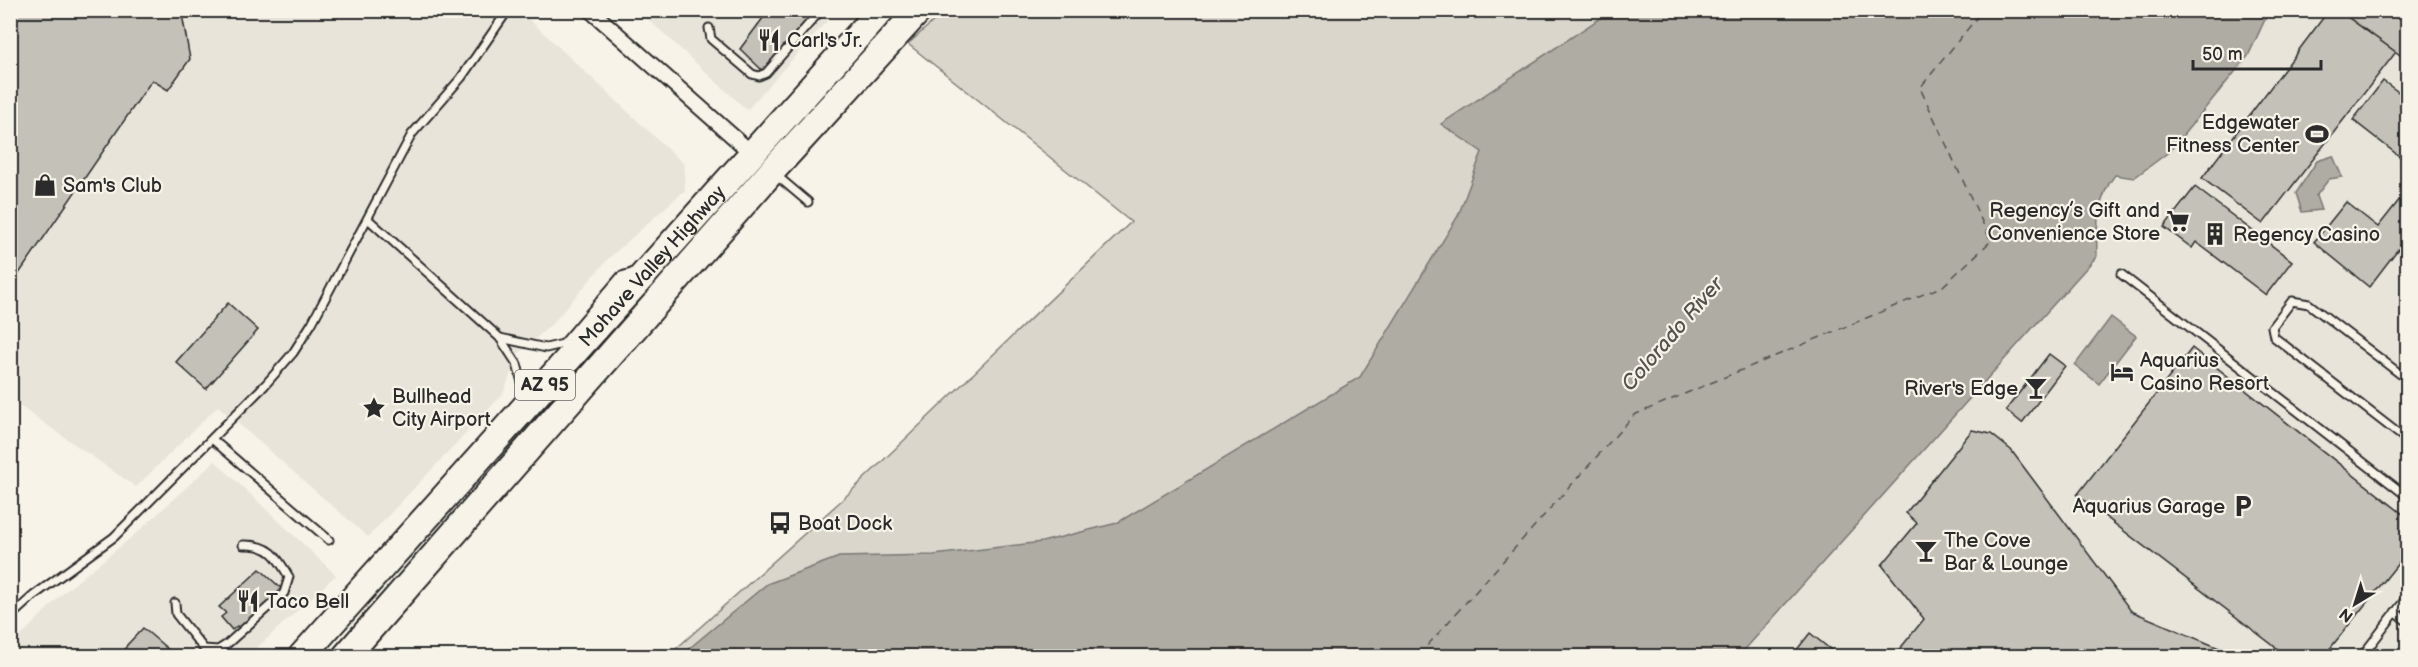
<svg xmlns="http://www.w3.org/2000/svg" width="2418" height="667" font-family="'Balsamiq Sans',sans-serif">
	<rect width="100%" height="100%" fill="#f7f3e8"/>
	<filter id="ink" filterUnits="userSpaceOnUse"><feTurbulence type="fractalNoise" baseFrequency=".0167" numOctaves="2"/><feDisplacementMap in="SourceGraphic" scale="12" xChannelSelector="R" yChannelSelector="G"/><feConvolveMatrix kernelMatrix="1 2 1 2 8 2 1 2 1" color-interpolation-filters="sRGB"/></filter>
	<g filter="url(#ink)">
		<g fill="#e8e4da">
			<polygon points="11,11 520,11 684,164 685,190 608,259 552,324 518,354 503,394 368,537 218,406 136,487 11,400"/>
			<polygon points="639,11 836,11 747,110"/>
			<polygon points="2269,11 2407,11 2407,656 1739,656 2097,256 2096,226 2107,185 2116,176 2135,179 2170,151 2248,56"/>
			<polygon points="215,461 336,575 248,656 11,656 10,647 63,593 139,531"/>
		</g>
		<polygon fill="#dad6cc" stroke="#82807c" stroke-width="1.5" points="945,11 1725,11 1167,656 668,656 842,500 1131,222 908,44"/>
		<g fill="#afaca4" stroke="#7a7874" stroke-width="1.5">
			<path d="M1611 11H2269L2248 56 2170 151 2134 178 2115 175C2097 197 2096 229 2097 256L1739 656H680L767 584 839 557 934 555 1042 542 1117 523 1360 377 1458 216 1482 152 1441 124Z"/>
			<polygon points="2333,156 2342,177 2329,179 2316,196 2321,210 2302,212 2296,193 2317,161"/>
			<polygon points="2111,317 2136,336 2099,384 2075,365"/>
		</g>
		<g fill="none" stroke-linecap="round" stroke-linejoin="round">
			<polyline stroke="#53524f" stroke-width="1.5" stroke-dasharray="8 6" stroke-linecap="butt" points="1418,656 1634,415 1943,286 1991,241 1920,88 1983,10"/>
		</g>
		<g fill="#c4c1b9" stroke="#2b2b2b" stroke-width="1.5">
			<polygon points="10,10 184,10 182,14 190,59 168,90 152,80 14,281 10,279"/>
			<polygon points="769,10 818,12 804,28 802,26 763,71 740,49"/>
			<polygon points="2329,10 2338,10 2396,52 2263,224 2202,178"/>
			<polygon points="2338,10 2408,10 2408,61 2396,52"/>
			<polygon points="2383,81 2408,99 2408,163 2353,120"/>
			<polygon points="2195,187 2292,261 2266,295 2196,242 2192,248 2164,227"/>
			<polygon points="2408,189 2408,256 2398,249 2369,287 2314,242 2346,202 2378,227"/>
			<polygon points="228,303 258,330 206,389 176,362"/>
			<polygon points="2192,348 2408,518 2408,551 2324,656 2287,656 2077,495"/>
			<polygon points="2049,354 2065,366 2022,423 2006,410"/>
			<polygon points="1972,430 1991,434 2011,450 2131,611 2238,656 1894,656 1924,619 1882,565 1917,523 1906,513"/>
			<polygon points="260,569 284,591 240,629 237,626 232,630 221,617 226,613 219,607"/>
			<polygon points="143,628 170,651 174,656 128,656 123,653 127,645"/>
			<polygon points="1810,633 1835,653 1844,656 1792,656"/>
		</g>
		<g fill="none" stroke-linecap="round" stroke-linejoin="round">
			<g stroke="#2b2b2b" stroke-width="11">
				<g id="lane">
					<polyline points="709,28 711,39 752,74 759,76 766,73 821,10"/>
					<polyline points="776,175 808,202"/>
					<polyline points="368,219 500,338 517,364 526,397"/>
					<polyline points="2121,274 2408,497"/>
					<polyline points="500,338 546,348 563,344 621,276 635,272"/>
					<polyline points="2408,380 2309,304 2292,301 2272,327 2274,337 2408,441"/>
					<polyline points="212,439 329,540"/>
					<path d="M175 603 176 614 204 649 218 650 226 645 284 593 289 577C277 556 270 544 243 545"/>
					<polyline points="2395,612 2408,622"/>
					<polyline points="10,617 33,596 114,537 265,385 293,353 312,323 412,134 461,78 508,10"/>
					<polyline points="2367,650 2376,656"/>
					<polyline points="2362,656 2408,596"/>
				</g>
			</g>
			<g stroke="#2b2b2b" stroke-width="18">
				<polyline id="street" points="590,10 755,156"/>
			</g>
			<g stroke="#2b2b2b" stroke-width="30">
				<g id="highway">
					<path id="s1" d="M302 656 881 10"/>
					<polyline points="346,656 772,171 919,10"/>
				</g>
			</g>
			<use href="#lane" stroke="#f7f3e8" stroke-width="7"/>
			<use href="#street" stroke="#f7f3e8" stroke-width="14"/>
			<use href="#highway" stroke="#f7f3e8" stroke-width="26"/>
		</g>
	</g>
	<defs>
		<g id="restaurant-bare" transform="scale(1.8)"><path d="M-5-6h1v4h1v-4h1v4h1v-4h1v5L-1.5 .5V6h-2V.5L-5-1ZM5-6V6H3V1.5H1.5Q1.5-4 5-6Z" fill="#2b2b2b" stroke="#f7f3e8" stroke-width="2.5" paint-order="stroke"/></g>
		<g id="stadium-bare" transform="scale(1.8)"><path d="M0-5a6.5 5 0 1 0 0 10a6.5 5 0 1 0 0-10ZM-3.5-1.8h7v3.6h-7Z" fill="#2b2b2b" stroke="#f7f3e8" stroke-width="2.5" paint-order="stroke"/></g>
		<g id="shop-bare" transform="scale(1.8)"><path d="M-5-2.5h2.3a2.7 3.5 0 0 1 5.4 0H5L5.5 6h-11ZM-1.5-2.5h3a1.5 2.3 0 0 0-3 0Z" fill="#2b2b2b" stroke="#f7f3e8" stroke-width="2.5" paint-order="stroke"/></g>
		<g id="supermarket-bare" transform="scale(1.8)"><path d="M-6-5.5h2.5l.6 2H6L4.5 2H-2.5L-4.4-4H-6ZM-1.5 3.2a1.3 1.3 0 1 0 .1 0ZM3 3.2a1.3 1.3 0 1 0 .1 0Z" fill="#2b2b2b" stroke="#f7f3e8" stroke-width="2.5" paint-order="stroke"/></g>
		<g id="building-bare" transform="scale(1.8)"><path d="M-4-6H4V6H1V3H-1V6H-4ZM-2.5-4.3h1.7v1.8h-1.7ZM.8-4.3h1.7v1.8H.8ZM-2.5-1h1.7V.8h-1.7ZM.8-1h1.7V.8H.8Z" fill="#2b2b2b" stroke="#f7f3e8" stroke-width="2.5" paint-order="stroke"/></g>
		<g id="hotel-bare" transform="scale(1.8)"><path d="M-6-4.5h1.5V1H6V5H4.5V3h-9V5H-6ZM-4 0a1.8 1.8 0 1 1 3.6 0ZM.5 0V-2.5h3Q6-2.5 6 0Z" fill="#2b2b2b" stroke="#f7f3e8" stroke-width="2.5" paint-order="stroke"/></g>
		<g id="bar-bare" transform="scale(1.8)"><path d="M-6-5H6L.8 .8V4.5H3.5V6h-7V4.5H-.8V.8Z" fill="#2b2b2b" stroke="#f7f3e8" stroke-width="2.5" paint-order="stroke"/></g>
		<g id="sight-bare" transform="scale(1.8)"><path d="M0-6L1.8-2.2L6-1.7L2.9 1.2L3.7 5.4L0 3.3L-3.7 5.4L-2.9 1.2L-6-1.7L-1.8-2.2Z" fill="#2b2b2b" stroke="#f7f3e8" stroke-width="2.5" paint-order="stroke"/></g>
		<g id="parking-bare" transform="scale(1.8)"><path d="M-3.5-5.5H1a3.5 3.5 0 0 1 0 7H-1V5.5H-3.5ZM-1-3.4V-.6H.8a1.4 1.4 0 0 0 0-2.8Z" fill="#2b2b2b" stroke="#f7f3e8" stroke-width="2.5" paint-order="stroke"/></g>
		<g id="bus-bare" transform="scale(1.8)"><path d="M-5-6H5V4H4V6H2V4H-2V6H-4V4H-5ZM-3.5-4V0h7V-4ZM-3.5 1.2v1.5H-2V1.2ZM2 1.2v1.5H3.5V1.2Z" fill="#2b2b2b" stroke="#f7f3e8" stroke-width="2.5" paint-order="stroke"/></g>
	</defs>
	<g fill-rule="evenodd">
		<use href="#restaurant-bare" x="769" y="40"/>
		<use href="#stadium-bare" x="2317" y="134"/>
		<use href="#shop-bare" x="45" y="185"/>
		<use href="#supermarket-bare" x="2178" y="221"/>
		<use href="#building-bare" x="2215" y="234"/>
		<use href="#hotel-bare" x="2122" y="372"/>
		<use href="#bar-bare" x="2036" y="388"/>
		<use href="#sight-bare" x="374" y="408"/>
		<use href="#parking-bare" x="2243" y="506"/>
		<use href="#bus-bare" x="780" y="523"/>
		<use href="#bar-bare" x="1926" y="551"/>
		<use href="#restaurant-bare" x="248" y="601"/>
	</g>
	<g text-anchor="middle" stroke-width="4.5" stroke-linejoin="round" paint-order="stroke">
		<rect fill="#f7f3e8" stroke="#686764" stroke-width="1.5" x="515" y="370" width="60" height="30" rx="4.5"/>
		<g font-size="18" font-weight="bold" fill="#2b2b2b">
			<text x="545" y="391">AZ 95</text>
		</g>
		<g font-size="20" fill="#2b2b2b" stroke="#f7f3e8" text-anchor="start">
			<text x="787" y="47">Carl's Jr.</text>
			<text x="2299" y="129" text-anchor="end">Edgewater<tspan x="2299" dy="23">Fitness Center</tspan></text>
			<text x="63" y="192">Sam's Club</text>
			<text x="2160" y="217" text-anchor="end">Regency’s Gift and<tspan x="2160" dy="23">Convenience Store</tspan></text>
			<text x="2233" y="241">Regency Casino</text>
			<text x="2140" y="367">Aquarius<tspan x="2140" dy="23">Casino Resort</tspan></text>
			<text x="2018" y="395" text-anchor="end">River's Edge</text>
			<text x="392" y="403">Bullhead<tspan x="392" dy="23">City Airport</tspan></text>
			<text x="2225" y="513" text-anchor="end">Aquarius Garage</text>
			<text x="798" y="530">Boat Dock</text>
			<text x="1944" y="547">The Cove<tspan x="1944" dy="23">Bar &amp; Lounge</tspan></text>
			<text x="266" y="608">Taco Bell</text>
		</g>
		<g font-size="20" fill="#2b2b2b" stroke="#f7f3e8">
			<text dy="7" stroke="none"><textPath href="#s1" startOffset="524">Mohave Valley Highway</textPath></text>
		</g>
		<g font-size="21" font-style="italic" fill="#53524f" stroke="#f7f3e8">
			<text transform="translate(1672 334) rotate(-49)" y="7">Colorado River</text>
		</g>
	</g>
	<rect width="2418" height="667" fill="none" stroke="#f7f3e8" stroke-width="36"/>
	<rect x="18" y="18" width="2382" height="631" fill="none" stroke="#2b2b2b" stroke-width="2" filter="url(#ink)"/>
	<g transform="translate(2355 604) rotate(218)" stroke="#f7f3e8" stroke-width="4.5" paint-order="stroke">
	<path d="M0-4.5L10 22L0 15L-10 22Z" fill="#2b2b2b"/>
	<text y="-9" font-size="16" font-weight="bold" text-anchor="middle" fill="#2b2b2b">N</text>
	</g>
	<path d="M2193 60v9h128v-9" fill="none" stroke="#2b2b2b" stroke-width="3"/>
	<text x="2202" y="60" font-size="18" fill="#2b2b2b" stroke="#f7f3e8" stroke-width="4.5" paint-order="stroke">50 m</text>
</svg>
